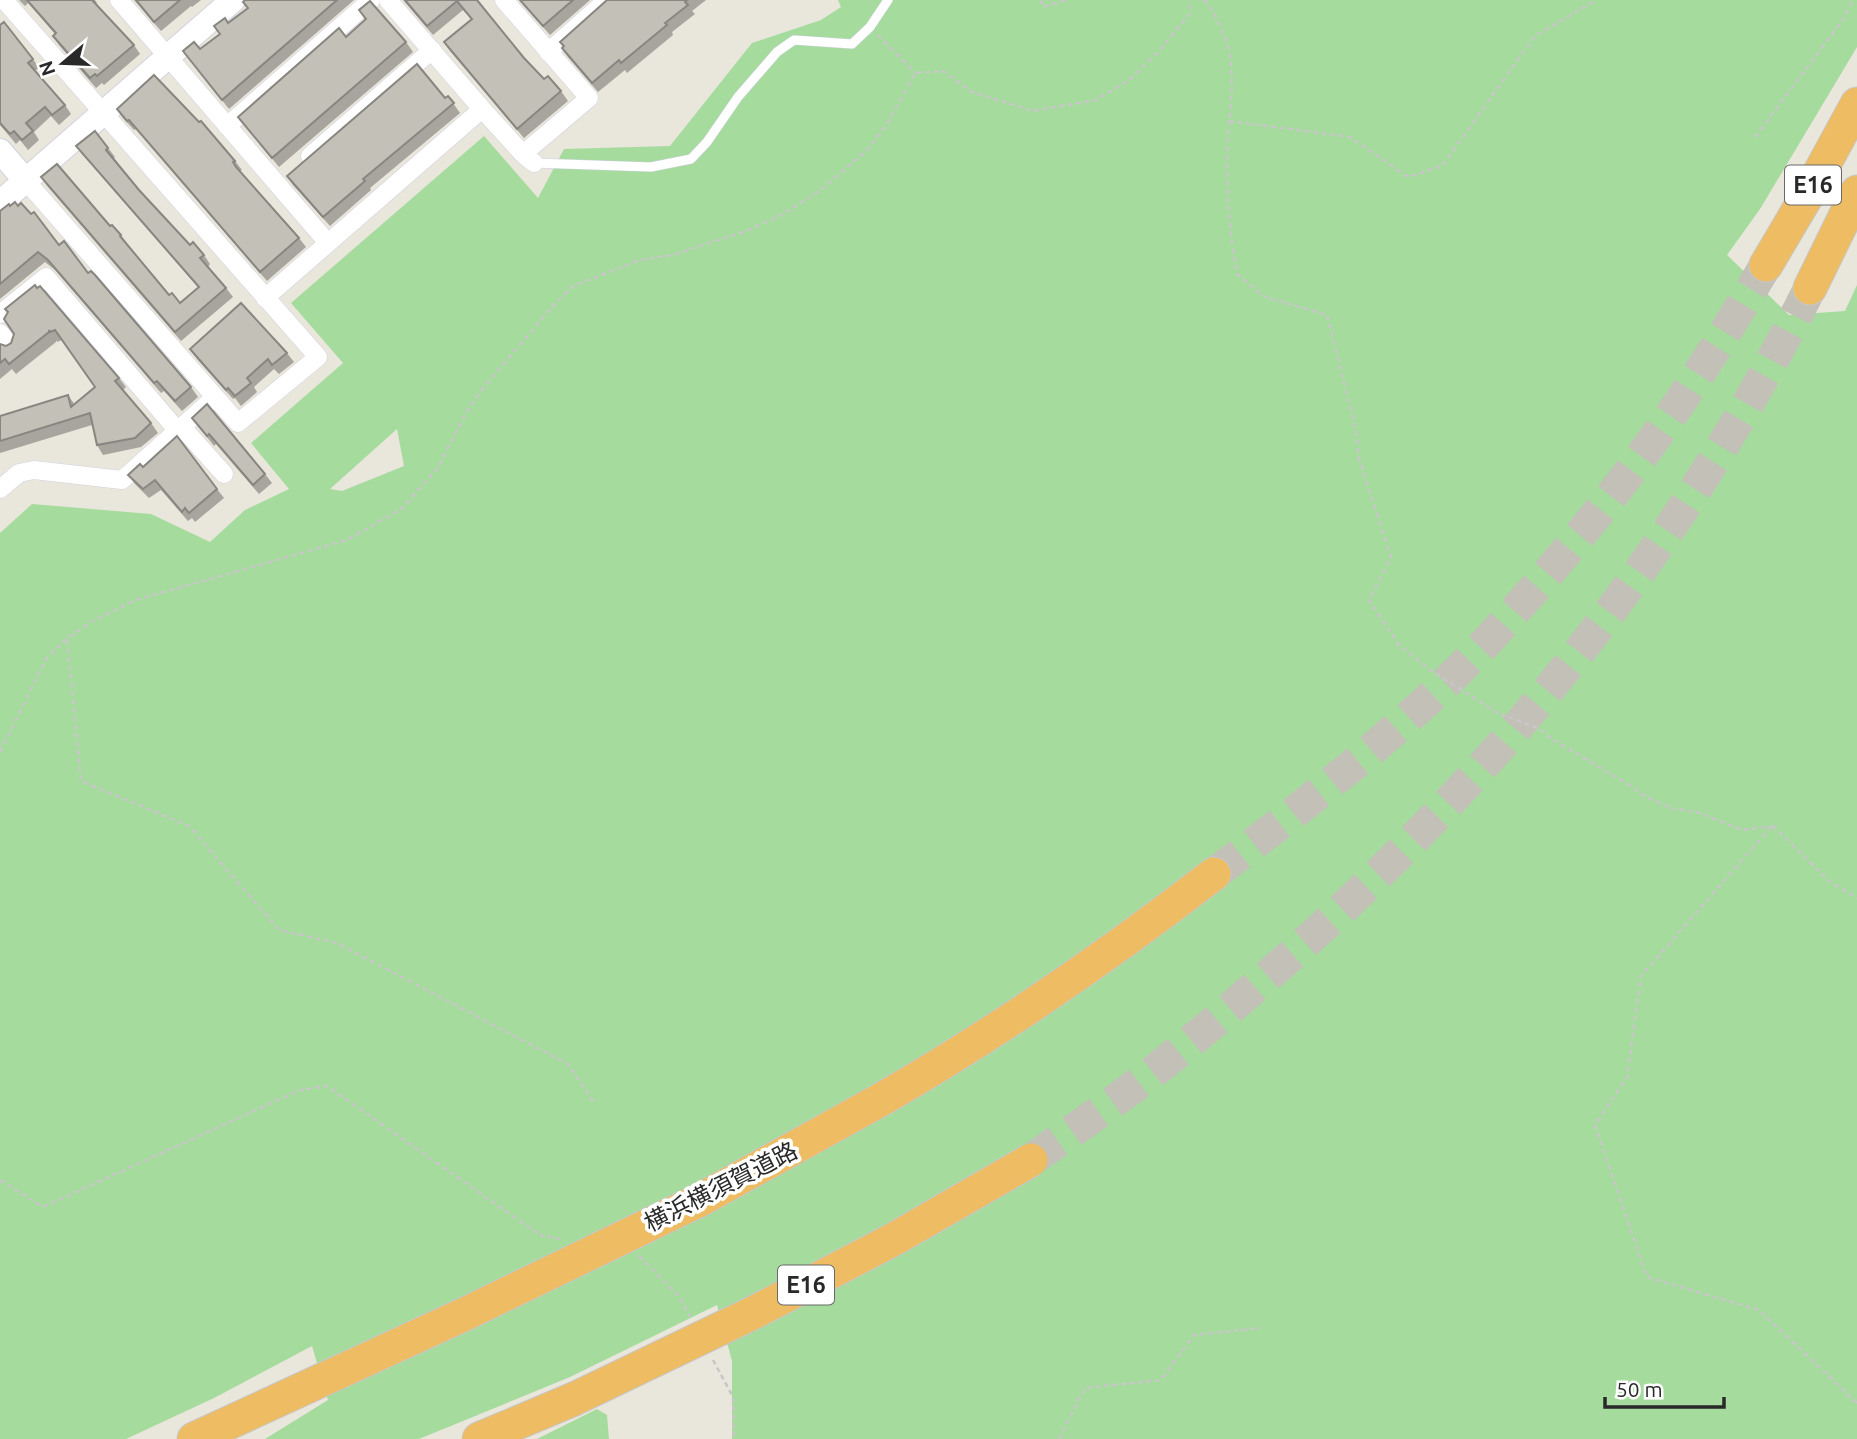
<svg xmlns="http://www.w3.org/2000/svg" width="1857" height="1439" font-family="Ubuntu,'Noto Sans JP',sans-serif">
	<rect width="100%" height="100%" fill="#e9e6dc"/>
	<g fill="#a5db9d" fill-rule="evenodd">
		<path d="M838 0H1857V47L1760 209 1727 255 1789 315 1845 311 1857 285V1439H732V1361L717 1305 570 1377 419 1439H265L328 1400 312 1346 214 1398 126 1439H0V533L32 504 151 514 210 542 245 510 289 489 251 443 343 363 291 303 484 136 538 198 564 149 670 146 752 43 821 20 841 7ZM397 429 404 466 342 491 330 489Z"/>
		<polygon points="597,1409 607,1415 609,1439 537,1439"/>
	</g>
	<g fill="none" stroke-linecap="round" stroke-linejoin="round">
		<g stroke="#c3c0b8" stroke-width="33" stroke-dasharray="33 17" stroke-linecap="butt">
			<path d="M1214 874C1311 800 1409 725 1492 636 1570 551 1643 461 1705 364 1726 332 1746 298 1766 265"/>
			<path d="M1031 1160C1063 1137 1096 1115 1128 1091 1180 1052 1230 1009 1279 966 1498 774 1680 550 1810 288"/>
		</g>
		<g stroke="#d1d1e0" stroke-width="10">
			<polyline id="lane" points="534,163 651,167 691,159 707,142 738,97 777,52 794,40 852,44 870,27 888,0"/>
		</g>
		<g stroke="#d1d1e0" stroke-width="19">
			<g id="street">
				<polyline points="4,0 318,357 238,423 26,181"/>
				<polyline points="119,0 328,243"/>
				<polyline points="388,0 482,109 523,154 534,163"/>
				<polyline points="504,0 589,98 523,154"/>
				<polyline points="548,52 607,0"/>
				<polyline points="227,126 371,0"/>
				<polyline points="310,156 432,50"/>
				<polyline points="265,298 482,109"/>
				<polyline points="0,314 46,277 177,430"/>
				<polyline points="0,333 10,345"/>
				<polyline points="182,427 224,474"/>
				<polyline points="0,489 19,473 34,470 122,480 213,399"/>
			</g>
		</g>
		<g stroke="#d1d1e0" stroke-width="26">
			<g id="secondary">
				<polyline points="0,151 26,181"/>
				<polyline points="0,203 233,0"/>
			</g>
		</g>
		<g stroke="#c7c7c7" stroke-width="35">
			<g id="highway">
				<polyline points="1766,265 1808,194 1857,104"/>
				<polyline points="1810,288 1857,192"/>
				<path d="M882 1099C998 1032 1108 956 1214 874"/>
				<polyline points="194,1439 465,1314"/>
				<polyline points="479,1439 574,1399"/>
			</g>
		</g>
		<g stroke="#c7c7c7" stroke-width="2.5" stroke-dasharray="5 3.5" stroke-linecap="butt">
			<polyline points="1041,0 1043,7 1067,0"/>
			<path d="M1204 0C1209 5 1213 11 1216 18 1243 63 1227 112 1227 161 1227 199 1230 237 1237 274L1265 297 1327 315 1356 431 1359 458 1391 557 1369 600 1399 645 1432 671 1497 713 1540 729 1549 737 1631 786 1641 794 1670 808 1697 812 1742 830 1773 826"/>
			<polyline points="878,35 915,73"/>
			<polyline points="1229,121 1350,137 1408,177 1442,166 1535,36 1596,0"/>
			<polyline points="1755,137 1845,17 1852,0"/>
			<polyline points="67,640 81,781 189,826 279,930 337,943 568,1064 594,1103"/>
			<polyline points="0,752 46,659 67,638 93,621 136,600 347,540 401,509 437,469 467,411 484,387 552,307 573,286 640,260 673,255 746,231 783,214 821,190 867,150 886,126 915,73 943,71 972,92 1033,111 1096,100 1129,80 1158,52 1189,15 1190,0"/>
			<polyline points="1773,826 1829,881 1857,898"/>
			<polyline points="1771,827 1641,976 1627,1077 1595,1125 1647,1277 1759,1310 1857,1403"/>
			<polyline points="0,1180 43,1207 300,1090 327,1086 540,1235 560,1239"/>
			<polyline points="639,1256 679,1296 690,1317"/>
			<polyline points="713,1360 733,1397 734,1439"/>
			<polyline points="1059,1439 1085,1388 1161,1380 1194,1335 1261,1328"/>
		</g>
		<use href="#lane" stroke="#fff" stroke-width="9"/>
		<use href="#street" stroke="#fff" stroke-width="18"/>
		<use href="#secondary" stroke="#fff" stroke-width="24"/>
		<use href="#highway" stroke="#edbc63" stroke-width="33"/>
		<g stroke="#c7c7c7" stroke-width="35" stroke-linecap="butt">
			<g id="highway-bridge">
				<polyline points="465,1314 700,1200 882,1099"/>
				<polyline points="574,1399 755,1312 896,1238 1031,1160"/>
			</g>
		</g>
		<use href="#highway-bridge" stroke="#edbc63" stroke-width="33"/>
	</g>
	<g fill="#a7a59d">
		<polygon points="19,0 95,0 97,3 95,4 134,45 140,54 104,85 102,83 96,88 59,45 53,36 55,34 28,3 25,6"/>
		<polygon points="134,0 201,0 192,7 191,6 161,31"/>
		<polygon points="245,0 354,0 229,109 183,51 200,49 220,34 228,23 248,8 243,2"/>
		<polygon points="403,0 477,0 524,58 544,79 561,91 568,101 524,138 450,51 444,42 471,19 463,10 433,35"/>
		<polygon points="519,0 590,0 550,35"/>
		<polygon points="607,0 706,0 692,11 695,14 672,32 673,35 627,73 625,70 598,92 568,57 562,48 563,47 560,42"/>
		<polygon points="359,10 406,42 413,52 279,167 238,117 346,37 365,20"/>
		<polygon points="0,25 33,59 39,68 35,71 65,105 71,114 59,125 51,116 34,132 39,140 28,150 20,140 16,144 0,125"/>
		<polygon points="448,96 460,113 370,188 371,190 330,226 293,185 287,176"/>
		<polygon points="117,109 235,161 242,170 240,171 299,238 306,247 267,281 136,129 134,130 123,118"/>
		<polygon points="76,146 108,148 115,157 114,158 139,190 190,245 204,255 210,264 208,267 226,288 233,297 181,341 48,187 41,177 110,226 121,235 127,245 169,295 180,303 198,287 83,155"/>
		<polygon points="10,206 18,206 31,214 59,245 88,273 191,387 198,397 182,411 164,391 161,393 55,270 45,262 0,299 0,211"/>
		<polygon points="35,285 119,378 126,387 123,390 151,423 158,433 141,447 103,455 97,445 92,425 0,453 0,416 68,395 75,405 95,387 62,340 57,342 56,340 56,342 16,374 12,369 0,379 0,344 6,346 11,343"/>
		<polygon points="190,349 287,353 294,362 279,374 274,369 254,387 257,392 241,406 235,398 233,399 197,359"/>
		<polygon points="192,418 265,474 272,483 259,494 216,444 214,446"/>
		<polygon points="143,467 217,489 224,498 195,522 192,518 188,521 161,490 149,498 135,484 128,475"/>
	</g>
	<g fill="#c2c0b7" stroke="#888680" stroke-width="2">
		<polygon points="27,0 92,0 134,45 97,76 95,74 90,78 53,36 56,33"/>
		<polygon points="136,0 180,0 154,22"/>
		<polygon points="245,0 337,0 222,100 183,51 194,42 200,49 220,34 214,26 225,18 228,23 248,8 243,2"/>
		<polygon points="405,0 477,0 524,58 544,79 548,76 561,91 517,129 444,42 472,19 457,1 427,26"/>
		<polygon points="520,0 573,0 543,26"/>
		<polygon points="607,0 687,0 685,2 688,5 665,23 667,25 621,63 619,60 592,83 562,48 564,46 560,42"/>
		<polygon points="370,1 406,42 272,158 238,117 339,28 346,37 366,19 359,10"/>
		<polygon points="4,22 33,59 28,63 65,105 52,115 45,107 26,123 33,131 22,140 14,131 10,134 0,123 0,25"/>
		<polygon points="417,64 445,98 448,96 454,103 363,179 365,181 323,217 287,176"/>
		<polygon points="154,75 199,122 201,121 235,161 233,162 236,167 299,238 260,272 129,120 127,121 117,109"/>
		<polygon points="95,131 108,148 106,150 139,190 190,245 193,242 204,255 200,258 226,288 175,332 41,177 57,164 110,226 112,225 121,235 120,236 169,295 172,293 180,303 199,287 76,146"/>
		<polygon points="15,202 18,206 21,203 31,214 34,212 59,245 64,241 88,273 91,271 95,275 191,387 175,401 157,381 154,383 48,260 38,252 0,284 0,211 9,204 10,206"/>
		<polygon points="35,285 37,288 40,286 119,378 115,381 151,423 135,438 97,445 90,413 0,441 0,416 68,395 71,407 95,387 55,330 50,332 49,330 49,332 9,364 5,359 0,363 0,344 6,346 11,343 14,334 4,319 8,312 5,309"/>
		<polygon points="241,303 287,353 272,365 268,359 247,378 251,383 235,396 228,388 226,390 190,349"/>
		<polygon points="207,404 265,474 253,485 209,434 207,436 192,418"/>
		<polygon points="177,436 217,489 189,513 185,508 182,512 155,480 143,489 128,475 140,464 143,467"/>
	</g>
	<g text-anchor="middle" stroke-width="7" stroke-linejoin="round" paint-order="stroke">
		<g fill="#fff" stroke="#696969" stroke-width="2">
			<rect x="1785" y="165.5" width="56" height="39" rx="5"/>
			<rect x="778" y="1265.5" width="56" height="39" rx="5"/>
		</g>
		<g font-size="23" font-weight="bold" fill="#292929">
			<text x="1813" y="193">E16</text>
			<text x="806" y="1293">E16</text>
		</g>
		<g font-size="24" fill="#292929" stroke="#fff">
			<text transform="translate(721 1187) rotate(-27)" y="8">横浜横須賀道路</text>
		</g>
	</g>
	<g transform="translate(63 63) rotate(251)" stroke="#ffffff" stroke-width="5" paint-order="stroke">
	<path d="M0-5L12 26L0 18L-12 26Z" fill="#292929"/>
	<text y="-10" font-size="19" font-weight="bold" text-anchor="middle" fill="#292929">N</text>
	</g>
	<path d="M1605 1397v10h119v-10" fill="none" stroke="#292929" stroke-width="3.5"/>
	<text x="1616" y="1397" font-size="21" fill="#292929" stroke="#ffffff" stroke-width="5" paint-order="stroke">50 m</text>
</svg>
